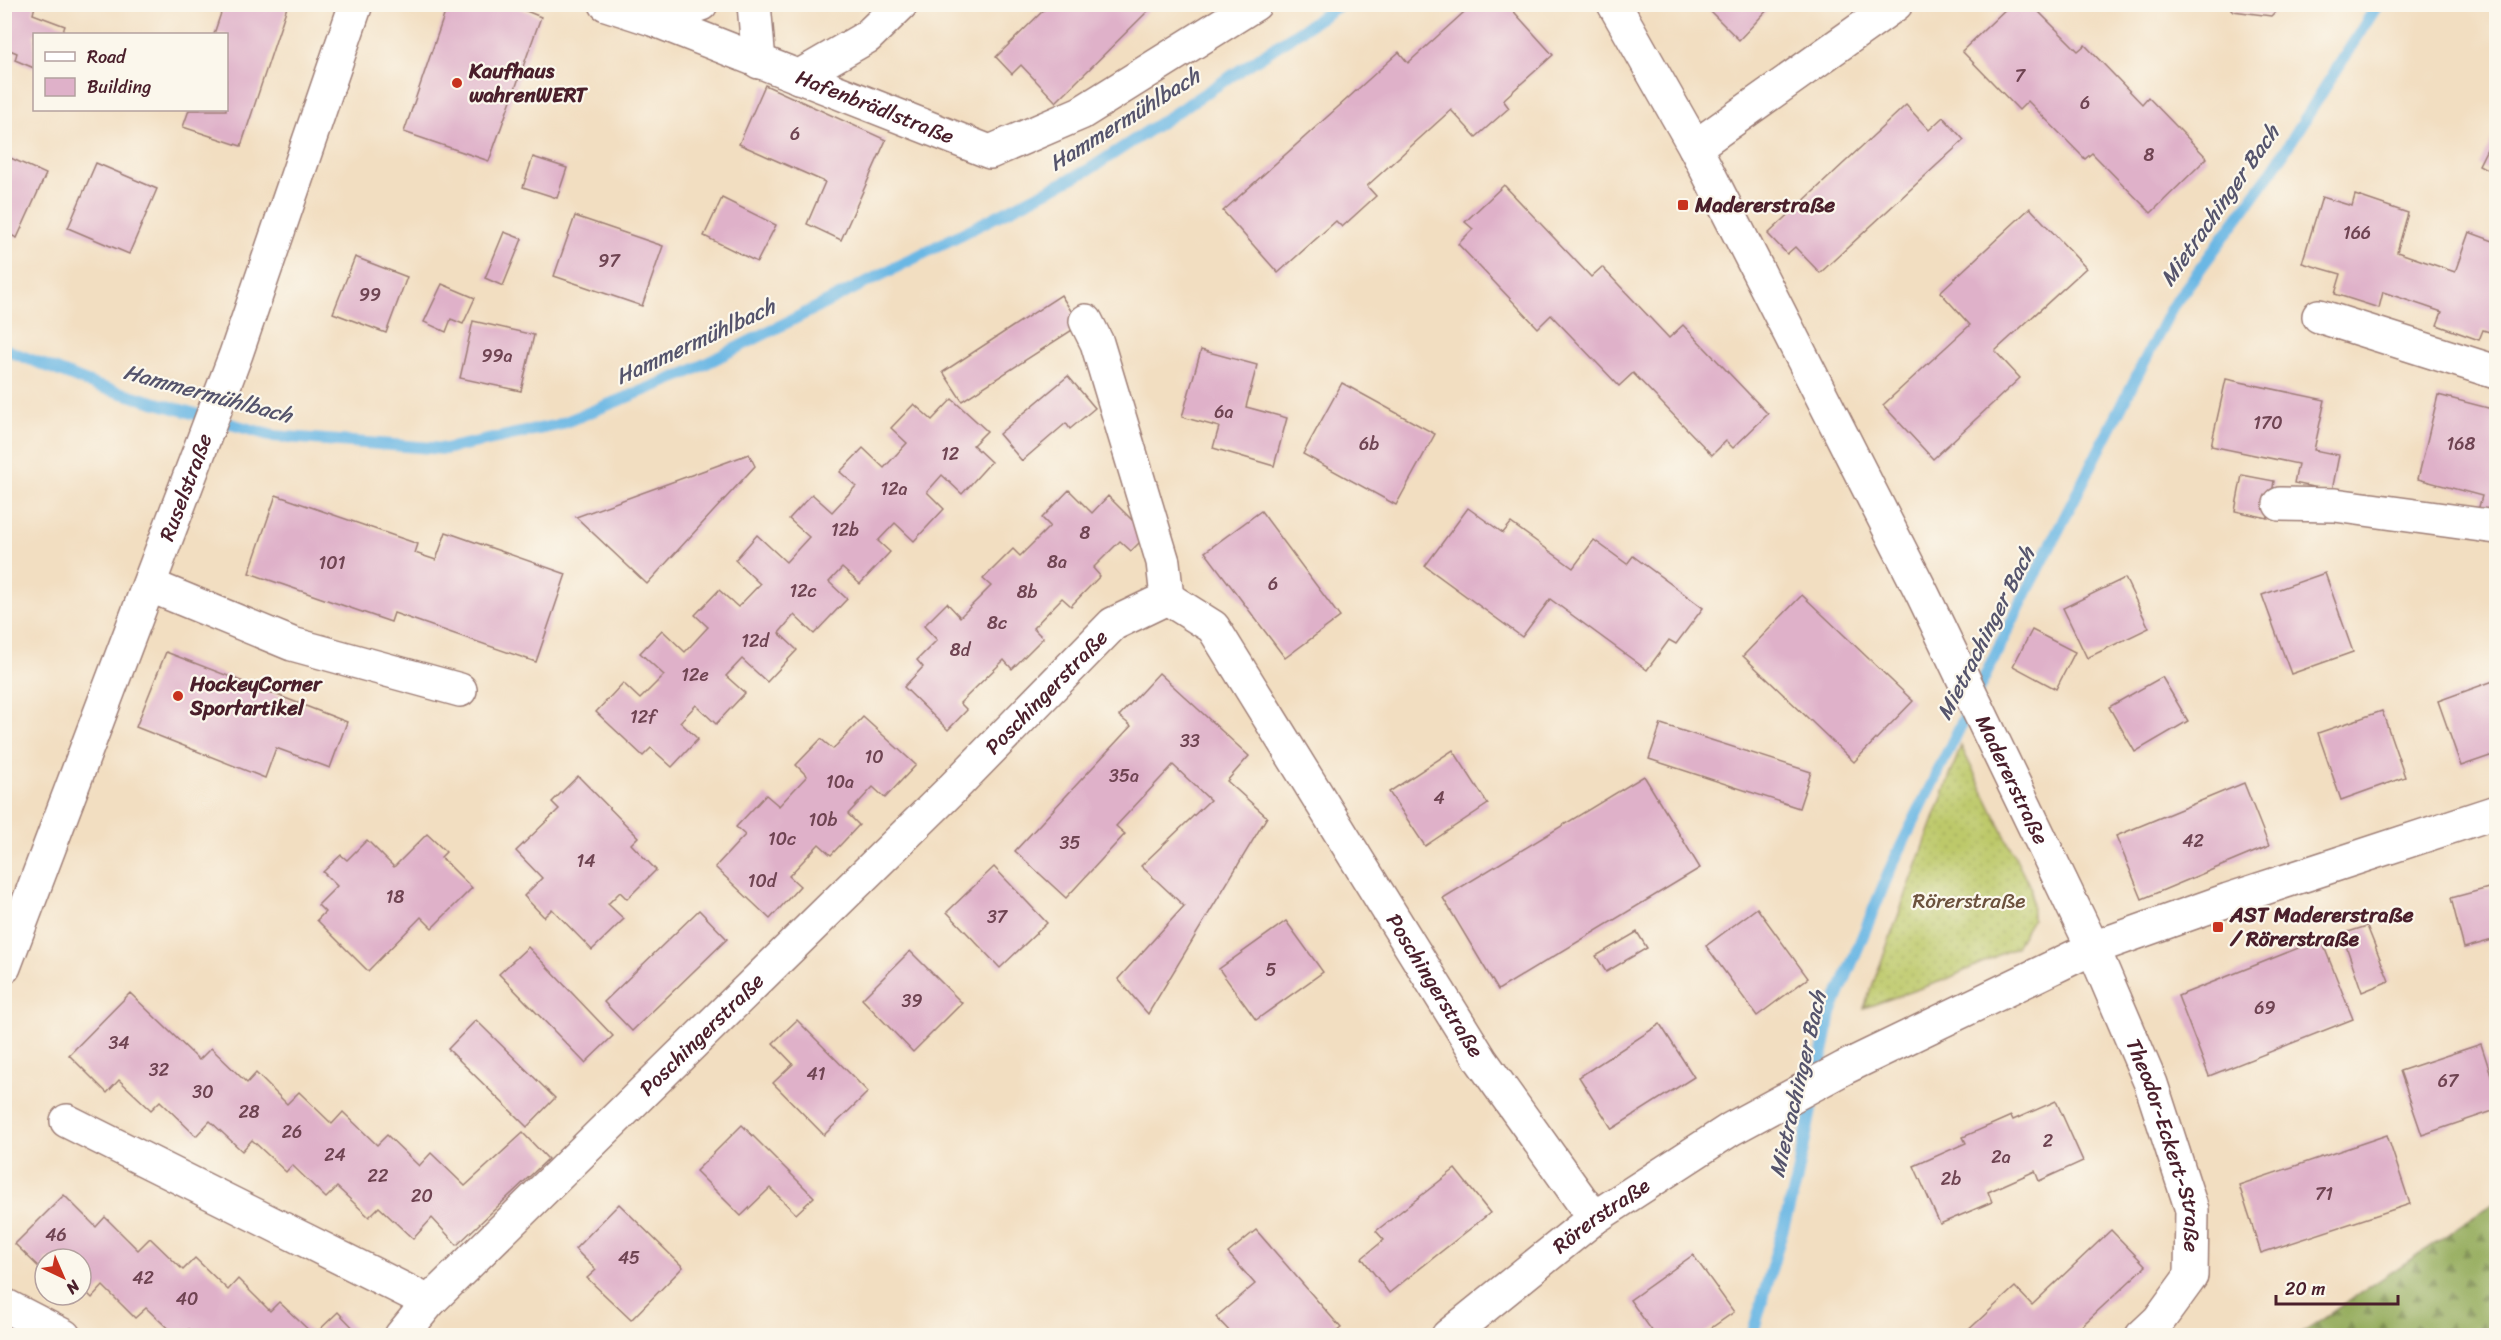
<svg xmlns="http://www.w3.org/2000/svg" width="2501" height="1340" font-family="Sriracha,sans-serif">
	<defs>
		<pattern id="grass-dots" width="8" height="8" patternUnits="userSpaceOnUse" patternTransform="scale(1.5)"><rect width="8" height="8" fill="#bdc96b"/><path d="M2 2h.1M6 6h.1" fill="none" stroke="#a4ac5d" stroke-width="1.8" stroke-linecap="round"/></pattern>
		<pattern id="forest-firs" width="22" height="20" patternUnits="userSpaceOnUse" patternTransform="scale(1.5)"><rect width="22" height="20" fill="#96ad5f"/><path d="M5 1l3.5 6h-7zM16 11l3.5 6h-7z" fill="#7c8c4f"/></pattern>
	</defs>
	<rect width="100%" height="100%" fill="#fbf7ec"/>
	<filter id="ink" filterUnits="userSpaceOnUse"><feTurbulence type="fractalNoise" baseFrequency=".0167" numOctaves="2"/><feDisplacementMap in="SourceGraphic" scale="12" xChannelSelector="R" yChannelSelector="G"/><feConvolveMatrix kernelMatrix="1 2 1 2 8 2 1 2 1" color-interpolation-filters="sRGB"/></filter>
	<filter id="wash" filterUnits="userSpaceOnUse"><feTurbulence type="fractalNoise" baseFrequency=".008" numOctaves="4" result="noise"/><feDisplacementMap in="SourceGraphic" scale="24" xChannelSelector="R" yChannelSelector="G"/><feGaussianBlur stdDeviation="1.35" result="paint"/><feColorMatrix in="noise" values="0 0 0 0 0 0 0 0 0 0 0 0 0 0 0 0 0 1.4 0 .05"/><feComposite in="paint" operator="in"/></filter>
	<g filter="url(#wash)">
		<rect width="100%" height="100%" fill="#f2dec1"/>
		<polygon fill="url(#grass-dots)" stroke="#84744b" stroke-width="1.5" points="1961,746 2031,889 2032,919 2016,947 1947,979 1864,1008"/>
		<polygon fill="url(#forest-firs)" stroke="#706645" stroke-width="1.5" points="2496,1202 2496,1335 2298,1335"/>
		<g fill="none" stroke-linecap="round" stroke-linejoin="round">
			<g stroke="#6ab7e4" stroke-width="12">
				<polyline points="4,349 97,386 273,436 445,449 558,425 689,372 1090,169 1341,4"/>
				<polyline points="1752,1336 1796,1183 1831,1013 1892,865 2017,611 2172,307 2272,171 2378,4"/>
			</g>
		</g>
		<g id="blocks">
			<g fill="#dfb1c9">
				<polygon points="5,4 31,4 35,6 33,14 65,26 62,34 34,34 34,68 15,60 17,53 5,48"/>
				<polygon points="224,4 288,4 241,146 183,127 189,110 226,110 226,34 214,34"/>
				<polygon points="448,4 509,4 541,17 489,161 404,132"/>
				<polygon points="1050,4 1155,4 1056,102 1021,65 1012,74 996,57"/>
				<polygon points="1473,4 1507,4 1553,55 1503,100 1509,108 1476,137 1451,110 1367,186 1376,196 1342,227 1336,221 1278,273 1223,211 1399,52 1408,63"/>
				<polygon points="1703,4 1773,4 1739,40"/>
				<polygon points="2226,4 2283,4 2271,16 2233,11"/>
				<polygon points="2010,5 2032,5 2078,51 2085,45 2142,104 2148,97 2207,158 2151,213 2092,153 2085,159 2028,101 2019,110 1962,51"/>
				<polygon points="765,85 886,140 841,240 807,224 825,182 739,144"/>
				<polygon points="1906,105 1929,130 1943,117 1964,140 1820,273 1795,247 1787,254 1768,234"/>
				<polygon points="2496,131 2496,174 2479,165"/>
				<polygon points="4,155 46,174 17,238 4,232"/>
				<polygon points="533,157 567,168 557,198 523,187"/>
				<polygon points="96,163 157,189 129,254 68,228"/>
				<polygon points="1504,185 1591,277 1602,267 1669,338 1683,325 1768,414 1733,448 1726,441 1712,455 1633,373 1619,386 1551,315 1538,328 1458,244 1473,229 1465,222"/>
				<polygon points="2355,195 2408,213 2397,252 2455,272 2469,232 2496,242 2496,334 2483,330 2479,340 2437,325 2442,312 2383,292 2379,308 2335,294 2341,274 2302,263 2322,197 2352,206"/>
				<polygon points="722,198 776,225 757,262 704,236"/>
				<polygon points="2030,208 2086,268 1995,351 2020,378 1933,459 1883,405 1970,325 1940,292"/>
				<polygon points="575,216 663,246 642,306 554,276"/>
				<polygon points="504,232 522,239 503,286 485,278"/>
				<polygon points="355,257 407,277 386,333 333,313"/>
				<polygon points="442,284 475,298 463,324 451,319 446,332 424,322"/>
				<polygon points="1061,295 1080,325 962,401 943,372"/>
				<polygon points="473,321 534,335 521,391 460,378"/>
				<polygon points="1201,350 1257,365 1246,407 1287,418 1274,466 1213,448 1219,427 1182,417"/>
				<polygon points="1068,376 1095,408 1070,429 1066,423 1022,461 999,434"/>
				<polygon points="2226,379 2325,400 2314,450 2339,455 2332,491 2294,483 2298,464 2211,446"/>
				<polygon points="1342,383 1435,434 1396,505 1303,454"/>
				<polygon points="2438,395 2496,410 2496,519 2477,514 2482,496 2418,479"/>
				<polygon points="952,399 987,431 973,445 991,462 962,494 942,475 927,492 944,509 914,541 895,523 878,541 890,552 860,584 842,568 829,582 847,599 814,634 794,615 779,633 797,650 767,682 742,659 726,676 745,693 716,724 696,705 680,722 698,739 672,767 651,748 643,756 596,712 623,683 640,699 664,675 640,653 662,630 685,652 708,627 695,615 719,590 738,607 760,584 735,560 757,535 786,562 809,537 789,519 812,494 832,512 856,486 840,472 863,448 884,468 907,443 891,428 914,404 932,420"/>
				<polygon points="749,454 755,466 647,584 576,517"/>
				<polygon points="2242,475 2274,481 2268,518 2235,511"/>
				<polygon points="1069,490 1092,513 1108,496 1147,535 1131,551 1120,541 1093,568 1100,576 1071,606 1062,598 1033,628 1043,638 1012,669 1004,660 960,703 967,710 948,730 904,687 923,667 917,660 937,640 924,626 947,603 960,617 991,586 983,579 1013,549 1020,556 1050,526 1042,518"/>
				<polygon points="276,495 418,544 415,553 436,560 446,532 566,574 536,662 394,613 391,622 249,573"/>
				<polygon points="1468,508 1503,533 1511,523 1573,568 1594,540 1627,564 1633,556 1703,608 1676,644 1669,640 1647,670 1550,599 1522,637 1425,566"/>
				<polygon points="1261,511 1340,617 1285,658 1205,552"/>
				<polygon points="2325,573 2353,652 2291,674 2262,595"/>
				<polygon points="2125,578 2149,628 2087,658 2063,608"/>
				<polygon points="1802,595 1913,701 1854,762 1743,656"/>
				<polygon points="2032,630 2075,652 2056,689 2013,666"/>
				<polygon points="166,652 347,722 330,768 276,748 265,778 136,727"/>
				<polygon points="1159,673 1249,756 1227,781 1267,817 1148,1014 1118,979 1184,906 1141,866 1210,800 1173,765 1116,826 1125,834 1066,898 1015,851 1131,726 1119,716"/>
				<polygon points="2162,677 2188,721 2135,752 2109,707"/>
				<polygon points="2496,680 2496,754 2461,766 2438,701"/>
				<polygon points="2382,711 2405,777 2341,800 2318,733"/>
				<polygon points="863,717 916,765 885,798 873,787 848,814 859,825 831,855 819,844 789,876 800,886 770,919 715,867 745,835 736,827 766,795 779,806 807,776 796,765 821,739 833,749"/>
				<polygon points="1661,724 1811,772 1799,808 1649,759"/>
				<polygon points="1453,750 1488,804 1425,846 1389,792"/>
				<polygon points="578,776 638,837 631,844 656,870 627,899 620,892 608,904 624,919 592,950 552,909 544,917 524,896 542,878 516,851 559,809 552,802"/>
				<polygon points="1644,776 1700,868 1498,990 1443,898"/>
				<polygon points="2244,783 2269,846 2142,899 2116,836"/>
				<polygon points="427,834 446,852 441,857 472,888 432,928 421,917 368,971 317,920 325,912 318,905 337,886 323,872 341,855 347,860 367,840 394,867"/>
				<polygon points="994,867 1047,923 1000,968 947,912"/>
				<polygon points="2496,886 2496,939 2464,948 2451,898"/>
				<polygon points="1757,908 1808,978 1757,1016 1706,946"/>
				<polygon points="699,910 727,939 632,1031 604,1002"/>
				<polygon points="1286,921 1323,972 1256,1020 1219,969"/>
				<polygon points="2367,926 2389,981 2362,992 2342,934"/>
				<polygon points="1637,932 1647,948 1606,972 1596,956"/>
				<polygon points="2321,939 2353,1019 2209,1076 2178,996"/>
				<polygon points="528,947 613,1036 585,1063 499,974"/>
				<polygon points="910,951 962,1003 913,1052 862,999"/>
				<polygon points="130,993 199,1060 211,1048 247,1083 256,1073 287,1104 299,1092 332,1124 343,1112 377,1145 387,1135 419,1166 431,1153 465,1186 523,1133 548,1159 457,1245 432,1218 413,1239 379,1207 369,1217 337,1187 326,1198 292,1165 286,1172 252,1140 242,1151 210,1121 196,1136 160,1101 151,1110 119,1080 107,1093 69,1055"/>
				<polygon points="476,1020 555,1098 527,1127 448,1049"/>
				<polygon points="797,1020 868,1092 824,1135 773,1083 793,1064 773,1043"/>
				<polygon points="1660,1024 1694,1077 1612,1129 1579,1077"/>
				<polygon points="2481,1044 2496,1090 2496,1110 2422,1135 2400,1071"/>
				<polygon points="2056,1101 2083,1161 2039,1181 2035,1171 1988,1192 1992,1202 1940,1224 1914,1166 1966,1143 1963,1137 2011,1116 2013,1120"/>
				<polygon points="742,1125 814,1197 796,1214 770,1188 741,1216 696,1171"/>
				<polygon points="2387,1135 2410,1204 2261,1253 2239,1185"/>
				<polygon points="1455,1169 1490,1213 1389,1293 1362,1258 1384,1240 1376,1231"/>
				<polygon points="64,1195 96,1227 105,1217 138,1250 150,1238 183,1270 195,1258 228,1290 238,1279 270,1311 279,1302 314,1335 338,1312 360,1335 196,1335 189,1329 183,1335 175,1335 146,1308 135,1318 103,1286 92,1298 81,1287 81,1259 45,1259 45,1273 15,1244"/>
				<polygon points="619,1204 683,1267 631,1320 587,1278 596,1270 575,1249"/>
				<polygon points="1256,1230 1341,1328 1332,1335 1233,1335 1216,1317 1255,1284 1228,1253"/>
				<polygon points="2111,1230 2146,1266 2072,1335 1963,1335 2015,1287 2032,1305"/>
				<polygon points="1693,1255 1734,1312 1701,1335 1655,1335 1630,1300"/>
			</g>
		</g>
	</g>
	<g filter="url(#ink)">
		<use href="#blocks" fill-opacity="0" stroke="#9e7e76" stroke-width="1.5"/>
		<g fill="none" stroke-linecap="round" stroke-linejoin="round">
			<g stroke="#9e7e76" stroke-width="36">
				<g id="minor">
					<path id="s1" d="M606 4 655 20 990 152 1081 113 1255 4"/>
					<polyline points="754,4 759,62"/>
					<path id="s2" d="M1614 4 1695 147 1923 595 2093 948 2151 1084 2192 1210 2191 1276 2159 1320 2142 1336"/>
					<polyline points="655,20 701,4"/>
					<polyline points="798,77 867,37 901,4"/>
					<polyline points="1695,147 1896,4"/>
					<polyline points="2319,316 2496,372"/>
					<polyline points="1086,321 1097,343 1163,562 1167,598"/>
					<polyline points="2280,504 2335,505 2496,527"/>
					<polyline points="149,585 292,644 460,690"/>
					<path id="s3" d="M1167 598 1213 627 1481 1060 1594 1218"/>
					<polyline points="67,1121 429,1302"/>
					<polyline points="4,1305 64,1336"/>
					<path id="s4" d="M401 1336 429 1302 950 791 1113 624 1167 598"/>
					<path id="s5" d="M1448 1336 1594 1218 1731 1129 1844 1068 2093 948 2228 900 2496 812"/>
				</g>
			</g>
			<g stroke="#9e7e76" stroke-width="36">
				<g id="major">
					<path id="s6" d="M4 967 236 354 356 4"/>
				</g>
			</g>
			<use href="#minor" stroke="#fff" stroke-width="33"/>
			<use href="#major" stroke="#fff" stroke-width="33"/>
		</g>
	</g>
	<g fill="#c8321e" stroke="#fbf7ec" stroke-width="2">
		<circle cx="457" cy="83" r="6"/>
		<rect x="1677" y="199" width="12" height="12" rx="3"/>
		<circle cx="178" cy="696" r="6"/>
		<rect x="2212" y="921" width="12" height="12" rx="3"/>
	</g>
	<g text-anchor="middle" stroke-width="4.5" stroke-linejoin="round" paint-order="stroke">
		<g font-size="18" fill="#6f4452">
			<text x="2020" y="82">7</text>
			<text x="2085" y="109">6</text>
			<text x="795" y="140">6</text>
			<text x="2149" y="161">8</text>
			<text x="2357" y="239">166</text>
			<text x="609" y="267">97</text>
			<text x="370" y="301">99</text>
			<text x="497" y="362">99a</text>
			<text x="1224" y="418">6a</text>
			<text x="2268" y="429">170</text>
			<text x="1369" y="450">6b</text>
			<text x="2461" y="450">168</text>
			<text x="950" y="460">12</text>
			<text x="894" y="495">12a</text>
			<text x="845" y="536">12b</text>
			<text x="1085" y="539">8</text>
			<text x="1057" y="568">8a</text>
			<text x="332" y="569">101</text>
			<text x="1273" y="590">6</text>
			<text x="803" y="597">12c</text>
			<text x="1027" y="598">8b</text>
			<text x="997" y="629">8c</text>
			<text x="755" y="647">12d</text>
			<text x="960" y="656">8d</text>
			<text x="695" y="681">12e</text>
			<text x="643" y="723">12f</text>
			<text x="1190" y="747">33</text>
			<text x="874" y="763">10</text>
			<text x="1124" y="782">35a</text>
			<text x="840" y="788">10a</text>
			<text x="1439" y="804">4</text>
			<text x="823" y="826">10b</text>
			<text x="782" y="845">10c</text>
			<text x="2193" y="847">42</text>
			<text x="1070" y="849">35</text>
			<text x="586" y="867">14</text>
			<text x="762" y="887">10d</text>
			<text x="395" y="903">18</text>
			<text x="997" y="923">37</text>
			<text x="1271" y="976">5</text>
			<text x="912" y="1007">39</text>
			<text x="2265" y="1014">69</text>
			<text x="119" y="1049">34</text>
			<text x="159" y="1076">32</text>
			<text x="816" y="1080">41</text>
			<text x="2448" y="1087">67</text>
			<text x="203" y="1098">30</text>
			<text x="249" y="1118">28</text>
			<text x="292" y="1138">26</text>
			<text x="2048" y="1147">2</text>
			<text x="335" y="1161">24</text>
			<text x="2001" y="1163">2a</text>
			<text x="378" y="1182">22</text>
			<text x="1951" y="1185">2b</text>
			<text x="2324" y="1200">71</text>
			<text x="422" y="1202">20</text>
			<text x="56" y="1241">46</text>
			<text x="629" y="1264">45</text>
			<text x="143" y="1284">42</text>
			<text x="187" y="1305">40</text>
		</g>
		<g font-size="21" font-weight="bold" fill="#4a1f2b" stroke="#fbf7ec" text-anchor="start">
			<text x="469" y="78">Kaufhaus<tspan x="469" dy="24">wahrenWERT</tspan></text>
			<text x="1695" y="212">Madererstraße</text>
			<text x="190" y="691">HockeyCorner<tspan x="190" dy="24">Sportartikel</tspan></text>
			<text x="2230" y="922">AST Madererstraße<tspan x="2230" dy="24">/ Rörerstraße</tspan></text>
		</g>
		<g font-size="21" fill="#4a1f2b" stroke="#fbf7ec">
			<text dy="7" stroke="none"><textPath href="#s1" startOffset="288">Hafenbrädlstraße</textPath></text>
			<text dy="7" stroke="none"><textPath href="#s6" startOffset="513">Ruselstraße</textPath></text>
			<text dy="7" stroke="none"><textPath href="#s4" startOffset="912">Poschingerstraße</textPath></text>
			<text dy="7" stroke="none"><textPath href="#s2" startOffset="872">Madererstraße</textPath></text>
			<text dy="7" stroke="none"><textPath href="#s3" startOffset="476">Poschingerstraße</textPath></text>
			<text dy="7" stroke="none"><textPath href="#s4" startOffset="426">Poschingerstraße</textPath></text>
			<text dy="7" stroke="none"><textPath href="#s2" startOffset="1270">Theodor-Eckert-Straße</textPath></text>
			<text dy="7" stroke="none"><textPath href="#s5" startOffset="195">Rörerstraße</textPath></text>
		</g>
		<g font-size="21" fill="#6c523e" stroke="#fbf7ec">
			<text x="1969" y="908">Rörerstraße</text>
		</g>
		<g font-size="22" font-style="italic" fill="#55546c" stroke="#fbf7ec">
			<text transform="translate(1124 119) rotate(-32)" y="8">Hammermühlbach</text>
			<text transform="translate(2219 205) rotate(-55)" y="8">Mietrachinger Bach</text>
			<text transform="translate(695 341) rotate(-25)" y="8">Hammermühlbach</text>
			<text transform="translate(208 393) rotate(15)" y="8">Hammermühlbach</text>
			<text transform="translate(1985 633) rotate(-63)" y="8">Mietrachinger Bach</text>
			<text transform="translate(1797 1084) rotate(-77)" y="8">Mietrachinger Bach</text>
		</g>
	</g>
	<rect width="2501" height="1340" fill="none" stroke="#fbf7ec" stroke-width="24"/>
	<rect x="33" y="33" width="195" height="78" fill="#fbf7ec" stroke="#b4a19f" stroke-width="1.5"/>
	<rect x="45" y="52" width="30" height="9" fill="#ffffff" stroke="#b4a19f" stroke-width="1.5"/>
	<text x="87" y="63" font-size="18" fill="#4a1f2b">Road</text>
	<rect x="45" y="78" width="30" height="18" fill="#dfb1c9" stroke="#b4a19f" stroke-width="1.5"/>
	<text x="87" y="93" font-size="18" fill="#4a1f2b">Building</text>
	<g transform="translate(63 1277) rotate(136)"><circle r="28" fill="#fbf7ec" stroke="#b4a19f" stroke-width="1.5"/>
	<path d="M0-4.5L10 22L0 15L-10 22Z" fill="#c8321e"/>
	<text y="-9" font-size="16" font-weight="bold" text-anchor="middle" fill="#4a1f2b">N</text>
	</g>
	<path d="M2276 1295v9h122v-9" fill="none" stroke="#4a1f2b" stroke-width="3"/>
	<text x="2285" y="1295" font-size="18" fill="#4a1f2b" stroke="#fbf7ec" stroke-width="4.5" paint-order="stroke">20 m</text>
</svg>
